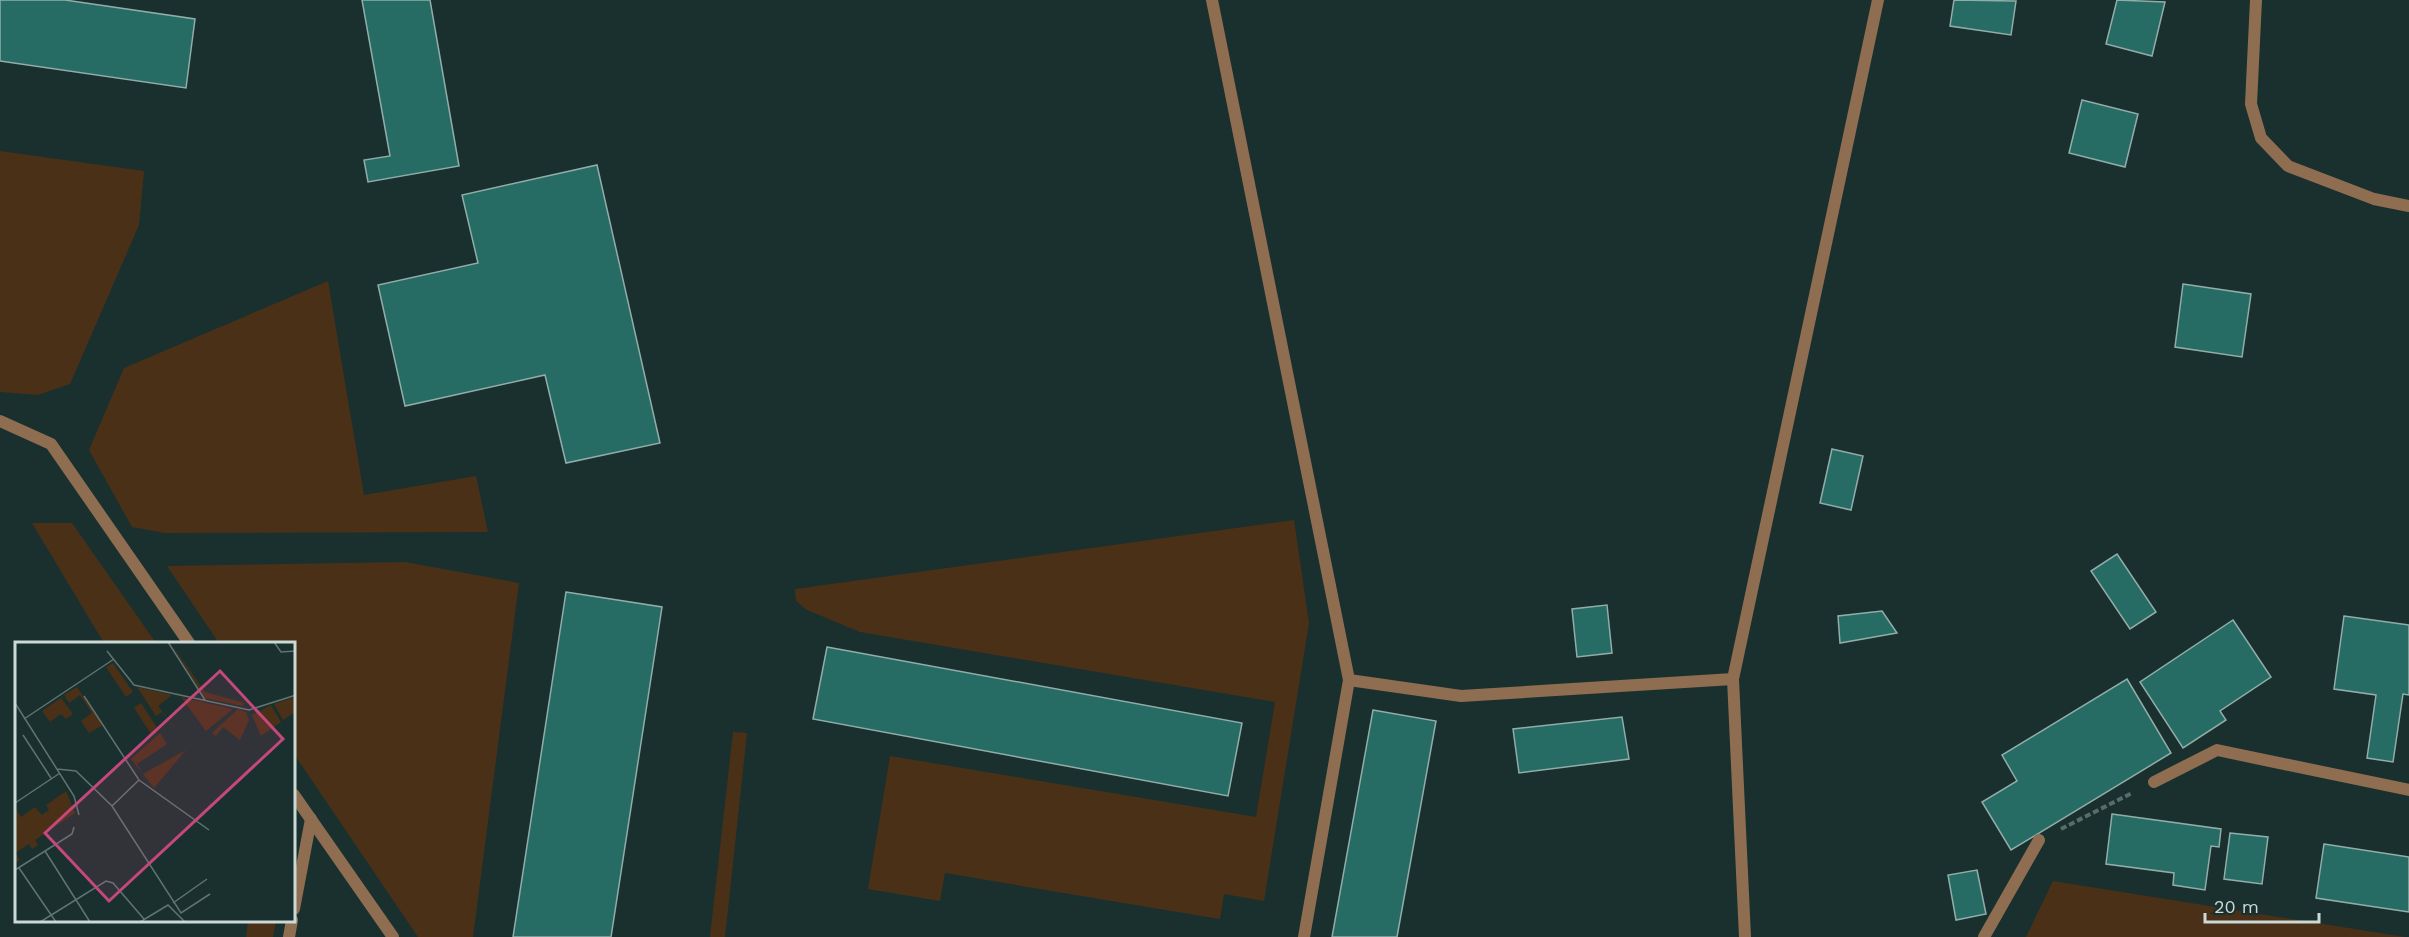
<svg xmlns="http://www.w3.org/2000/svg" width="2409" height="937" font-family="'Work Sans',sans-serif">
	<rect width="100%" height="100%" fill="#19302e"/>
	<g fill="#4b3018">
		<polygon points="0,151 144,171 139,225 70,384 38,395 0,392"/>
		<polygon points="328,281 364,495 476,476 488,532 165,533 132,527 89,450 124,368"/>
		<polygon points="1294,520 1309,623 1264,901 1224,894 1220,919 945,873 940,901 868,889 890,756 1256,817 1275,702 860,632 807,610 796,601 795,589"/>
		<polygon points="32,523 72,523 156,643 104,643"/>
		<polygon points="405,562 519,583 473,937 418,937 294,754 294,643 219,643 167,566"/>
		<polygon points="733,732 747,733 725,937 710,937"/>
		<polygon points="2053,881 2405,937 2026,937"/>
		<polygon points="248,921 276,921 273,937 246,937"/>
	</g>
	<g fill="#266c65" stroke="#92ada9" stroke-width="1.5">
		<polygon points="0,0 65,0 195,19 186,88 0,61"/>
		<polygon points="362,0 430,0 459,166 368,182 364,160 390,156"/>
		<polygon points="1954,0 2016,1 2011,35 1950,26"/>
		<polygon points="2117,0 2165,2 2152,56 2106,44"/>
		<polygon points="2082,100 2138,114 2125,167 2069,153"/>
		<polygon points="597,165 660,443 566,463 545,375 405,406 378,285 478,263 462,195"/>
		<polygon points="2183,284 2251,294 2242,357 2175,347"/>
		<polygon points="1832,449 1863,456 1851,510 1820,503"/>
		<polygon points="2117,554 2156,612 2130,629 2091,571"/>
		<polygon points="566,592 662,607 611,937 513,937"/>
		<polygon points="1607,605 1612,653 1577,657 1572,609"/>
		<polygon points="1882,611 1897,633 1840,643 1838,616"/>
		<polygon points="2344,616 2409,625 2409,695 2403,694 2393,762 2367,758 2376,695 2334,689"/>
		<polygon points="2233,620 2271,677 2220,711 2226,720 2183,748 2140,682"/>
		<polygon points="827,647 1242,723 1228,796 813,719"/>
		<polygon points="2127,679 2171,753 2011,850 1982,802 2017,781 2002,755"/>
		<polygon points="1373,710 1436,721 1397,937 1332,937"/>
		<polygon points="1622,717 1629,759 1519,773 1513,729"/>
		<polygon points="2112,814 2221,829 2219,847 2211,846 2205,890 2173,885 2174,873 2106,864"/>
		<polygon points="2230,833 2268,837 2262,884 2224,879"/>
		<polygon points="2324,844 2409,857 2409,912 2316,898"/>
		<polygon points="1977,870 1986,914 1956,920 1948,875"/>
	</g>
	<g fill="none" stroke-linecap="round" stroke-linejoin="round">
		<polyline stroke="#586c6a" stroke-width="4" stroke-dasharray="6 3" stroke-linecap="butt" points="2061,829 2132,793"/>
		<g stroke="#8e6d51" stroke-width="12">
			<polyline points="1212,0 1349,680 1304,937"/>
			<polyline points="0,421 51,444 189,643"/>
			<polyline points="1349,680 1461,696 1733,679"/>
			<polyline points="294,795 393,937"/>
			<polyline points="294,909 311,819"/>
			<polyline points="289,937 292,920"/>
		</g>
		<g stroke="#8e6d51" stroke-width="12">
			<polyline points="2256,0 2251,104 2261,138 2288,166 2374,199 2409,206"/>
			<polyline points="2154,782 2217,750 2409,790"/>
			<polyline points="1745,937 1733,679 1878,0"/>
			<polyline points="1984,937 2039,840"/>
		</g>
	</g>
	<g transform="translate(15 642)">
		<rect width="280" height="280" fill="#19302e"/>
		<path d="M155 0 190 50 230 61 227 64 190 56ZM98 21 118 50 111 55 91 25ZM62 45 88 83 74 91 66 79 77 71 65 53 54 61 49 53ZM122 45 157 53 143 64 165 93 147 70 141 74ZM166 55 218 67 191 89ZM280 55V70L268 78 259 62ZM46 56 58 72 51 77 46 72 35 80 27 69ZM126 61 143 87 136 92 119 66ZM256 63 266 80 246 94 237 73ZM223 67 231 70 234 78 225 98 208 85 201 94 197 91ZM145 91 152 102 122 122 128 132 171 108 139 146 116 117ZM51 149 60 171 20 198 23 203 17 207 14 202 0 211 5 218 0 221V166L6 175 20 165 27 173 34 168 31 163Z" fill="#4b3018"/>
		<path fill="none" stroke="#607472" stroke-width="1.5" d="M153 0 190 58M259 0 266 10 281 9M92 9 119 43 234 68 281 53M69 54 124 138 194 188M0 61 59 154 64 173M9 77 99 17M8 93 36 136M42 127 61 129 97 164 166 271 195 252M0 161 45 131M97 164 124 138M30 209 75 280M4 226 41 280M0 228 57 192 59 185M158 261 192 237M25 280 91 239 98 241 129 277M125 280 153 263 170 280"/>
		<path fill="#c4487a" fill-opacity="0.15" stroke="#c4487a" stroke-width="3" d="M205 29 268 97 94 259 30 191Z"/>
		<rect width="280" height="280" fill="none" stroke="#cbd9d7" stroke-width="3"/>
	</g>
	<path d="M2205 913v9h114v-9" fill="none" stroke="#cbd9d7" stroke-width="3"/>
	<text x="2214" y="913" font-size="18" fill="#cbd9d7" stroke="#19302e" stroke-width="4.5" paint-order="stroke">20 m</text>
</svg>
